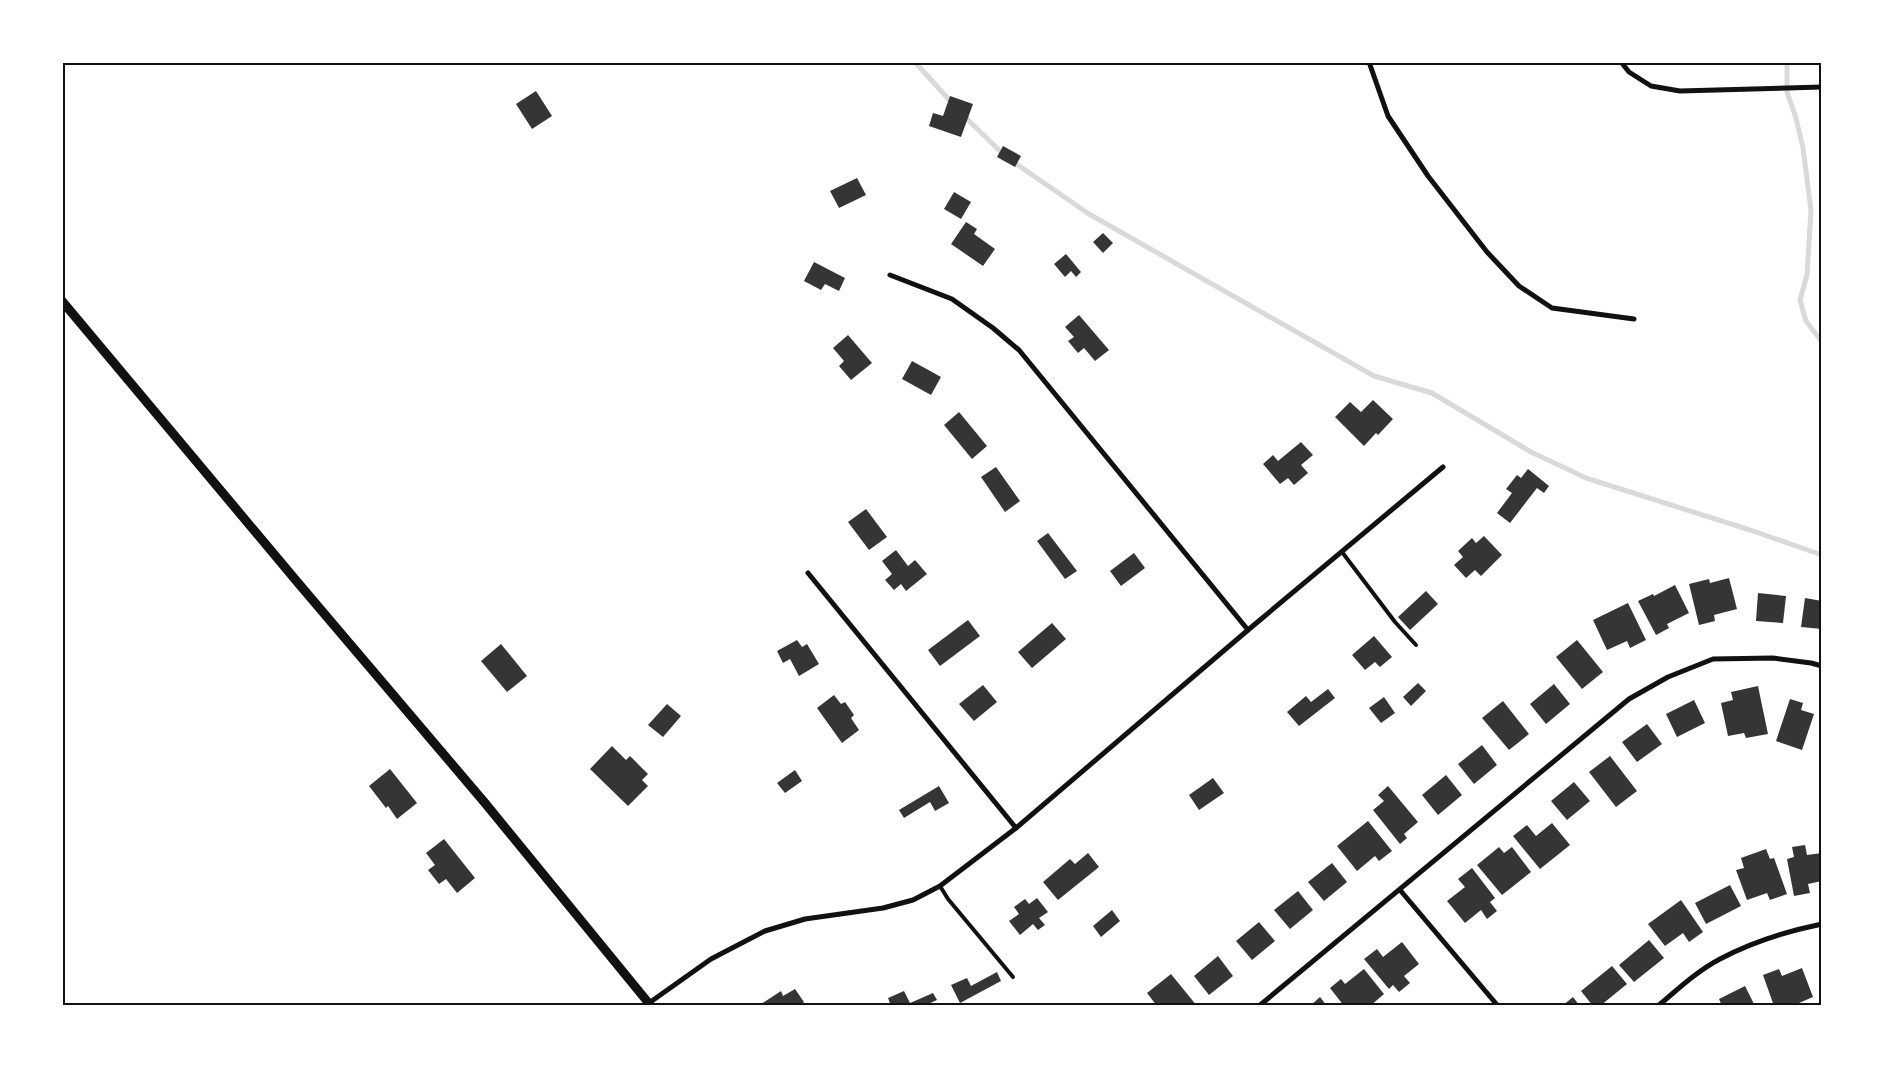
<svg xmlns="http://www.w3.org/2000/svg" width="1884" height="1068" font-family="'IBM Plex Sans',sans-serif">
	<rect width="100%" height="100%" fill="#fff"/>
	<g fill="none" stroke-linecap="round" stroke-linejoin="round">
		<g stroke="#d9d9d9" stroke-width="5">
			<polyline points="915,62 952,103"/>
			<polyline points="1787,62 1787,92 1796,118 1803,148 1811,210 1807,275 1800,300 1806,321 1822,342"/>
			<polyline points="963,115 1005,156"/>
			<polyline points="1012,161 1089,214 1374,376 1432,393 1531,452 1586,478 1750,530 1822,555"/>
		</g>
	</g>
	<g fill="#353535">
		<polygon points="536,91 552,116 532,129 516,104"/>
		<polygon points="950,96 973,104 961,137 929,126 933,113 943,116"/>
		<polygon points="1003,146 1021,156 1015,167 997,157"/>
		<polygon points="857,178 866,195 839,208 830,191"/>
		<polygon points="954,192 971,202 961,219 944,209"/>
		<polygon points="966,222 977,229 974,234 995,249 983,266 951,244"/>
		<polygon points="1103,233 1113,243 1103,253 1093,242"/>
		<polygon points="1066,254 1081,272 1076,277 1071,271 1065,277 1054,264"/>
		<polygon points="814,262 845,278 839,291 825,284 821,290 804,281"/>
		<polygon points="1079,315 1109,350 1095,361 1084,348 1078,353 1068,341 1074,337 1065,327"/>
		<polygon points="848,335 872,363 851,380 839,366 844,361 833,348"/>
		<polygon points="912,361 941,377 931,395 902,379"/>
		<polygon points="1373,400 1393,419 1378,435 1376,433 1364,446 1335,417 1350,402 1361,412"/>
		<polygon points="959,412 987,446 972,459 944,425"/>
		<polygon points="1301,442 1313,455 1301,465 1308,473 1294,485 1288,478 1280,484 1263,464 1273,455 1278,461"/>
		<polygon points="996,467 1020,501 1005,512 981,477"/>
		<polygon points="1528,469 1549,486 1544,493 1537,488 1510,523 1497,513 1512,493 1506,489 1517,475 1521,478"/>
		<polygon points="866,509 887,537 869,550 848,522"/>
		<polygon points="1048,533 1077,571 1065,579 1037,541"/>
		<polygon points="1484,536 1502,555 1481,576 1475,570 1466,578 1454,565 1463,557 1458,551 1472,538 1476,543"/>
		<polygon points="896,550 908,566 915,560 927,574 906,591 901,584 894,590 885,580 892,574 882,561"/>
		<polygon points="1134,553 1145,568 1121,586 1110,571"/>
		<polygon points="1729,578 1737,609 1714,615 1715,621 1699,625 1689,584 1709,579 1710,583"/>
		<polygon points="1675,585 1689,613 1667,624 1669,628 1656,635 1638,601 1653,594 1654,596"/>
		<polygon points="1426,591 1438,604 1410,630 1398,617"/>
		<polygon points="1758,593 1786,596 1783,623 1756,621"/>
		<polygon points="1805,598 1822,601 1822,629 1801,627"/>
		<polygon points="1628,603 1646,640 1630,648 1627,641 1607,650 1593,620"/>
		<polygon points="968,620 980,636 940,666 928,650"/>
		<polygon points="1052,623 1066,639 1032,668 1018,652"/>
		<polygon points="1374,636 1392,657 1380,667 1375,662 1365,670 1352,655"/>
		<polygon points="797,640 802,647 807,644 819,664 799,676 790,659 783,663 777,651"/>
		<polygon points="1577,640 1603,672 1582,689 1556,657"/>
		<polygon points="501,644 527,676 507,692 481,661"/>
		<polygon points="1418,683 1426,691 1411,706 1403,697"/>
		<polygon points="1554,684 1570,704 1546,724 1530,704"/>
		<polygon points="983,685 997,702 974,721 959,704"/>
		<polygon points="1758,686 1768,734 1746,738 1744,733 1728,736 1721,703 1733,700 1731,692"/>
		<polygon points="1328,689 1335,698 1299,726 1287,712 1306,696 1311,702"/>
		<polygon points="834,695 841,704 845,702 854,715 851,718 859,730 842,743 817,708"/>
		<polygon points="1384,697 1395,713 1381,723 1369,708"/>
		<polygon points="1790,699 1803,703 1801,710 1814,714 1802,750 1776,741"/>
		<polygon points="1694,700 1705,723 1677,737 1666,714"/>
		<polygon points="1503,701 1529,734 1509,750 1482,718"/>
		<polygon points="667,704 681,716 663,737 648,725"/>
		<polygon points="1647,724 1662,744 1637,762 1622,742"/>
		<polygon points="1482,745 1497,765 1474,784 1458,764"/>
		<polygon points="612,746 626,760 630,756 648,774 642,780 648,786 628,806 590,769"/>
		<polygon points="1610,756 1637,791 1616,807 1589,772"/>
		<polygon points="390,769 417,803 397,819 388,806 386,808 369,786"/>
		<polygon points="795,770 802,781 785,793 777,783"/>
		<polygon points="1446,775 1462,795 1438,815 1422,795"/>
		<polygon points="1213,778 1224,793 1199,810 1189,795"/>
		<polygon points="1574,782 1590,801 1567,820 1551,801"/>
		<polygon points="939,786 949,803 935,811 930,802 904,818 899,810"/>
		<polygon points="1388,786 1418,822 1404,834 1407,838 1400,844 1373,810 1384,801 1378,795"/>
		<polygon points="1368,821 1392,851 1379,861 1375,856 1357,871 1337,846"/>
		<polygon points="1552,823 1570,845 1540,869 1513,836 1527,825 1536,836"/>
		<polygon points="444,839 475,878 457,893 446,879 439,884 428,870 435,865 426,853"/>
		<polygon points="1805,845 1807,855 1822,853 1822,881 1808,884 1810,893 1794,896 1787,859 1794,857 1792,847"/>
		<polygon points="1499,847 1504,853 1512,847 1531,872 1502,895 1477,865"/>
		<polygon points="1766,849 1770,859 1774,858 1787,894 1770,900 1767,893 1747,900 1736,870 1744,868 1741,858"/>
		<polygon points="1088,853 1099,867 1058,900 1043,882 1070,859 1075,864"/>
		<polygon points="1332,863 1347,882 1324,901 1308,882"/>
		<polygon points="1472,868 1495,898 1490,902 1497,911 1487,919 1481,910 1465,923 1447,901 1465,887 1458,879"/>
		<polygon points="1730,885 1741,906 1706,924 1695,903"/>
		<polygon points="1298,891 1313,910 1290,929 1274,910"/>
		<polygon points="1037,898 1048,912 1039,918 1045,925 1038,930 1033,924 1020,935 1009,921 1019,914 1014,907 1025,899 1029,904"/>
		<polygon points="1681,900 1703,932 1689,942 1683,933 1665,946 1648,924"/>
		<polygon points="1112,910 1120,921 1101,937 1093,926"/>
		<polygon points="1259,922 1275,941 1252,960 1236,941"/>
		<polygon points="1649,940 1664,958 1634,982 1619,965"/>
		<polygon points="1402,942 1419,964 1404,976 1410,983 1399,992 1393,985 1389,989 1364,959 1377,949 1383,957"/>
		<polygon points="1218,956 1233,976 1209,995 1194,976"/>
		<polygon points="1612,966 1627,984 1600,1006 1593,1006 1581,991"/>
		<polygon points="1802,968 1813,997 1792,1006 1774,1006 1763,975 1779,969 1782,976"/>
		<polygon points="1364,969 1384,994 1370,1006 1344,1006 1330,988 1341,979 1345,984"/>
		<polygon points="997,972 1001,981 960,1003 951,985 967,978 971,986"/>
		<polygon points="1171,974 1197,1006 1157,1006 1147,993"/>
		<polygon points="1745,986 1755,1006 1722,1006 1719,999"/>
		<polygon points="795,989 804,1002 799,1006 758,1006 781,991 783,996"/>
		<polygon points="904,991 910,1003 933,993 937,1000 924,1006 891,1006 888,998"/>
		<polygon points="1320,997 1327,1006 1310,1006"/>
		<polygon points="1573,997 1580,1006 1562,1006"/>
	</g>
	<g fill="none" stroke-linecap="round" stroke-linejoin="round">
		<g stroke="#111" stroke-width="4">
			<polyline points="1342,552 1395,622 1416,645"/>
			<polyline points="940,886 948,899 1013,977"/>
		</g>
		<g stroke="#111" stroke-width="5">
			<polyline points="1369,62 1388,116 1428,176 1487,252 1519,286 1552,308 1634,319"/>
			<polyline points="1621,62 1629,72 1651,86 1680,91 1822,87"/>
			<polyline points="890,275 952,299 993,328 1019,350 1248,630"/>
			<polyline points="808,573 1016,828"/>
			<polyline points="1400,890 1498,1006"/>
			<polyline points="649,1003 711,959 765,931 805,919 883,908 913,900 940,886 1016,828 1248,630 1443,467"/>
			<polyline points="1259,1006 1629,699 1668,677 1713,659 1773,658 1811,663 1822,666"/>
			<path d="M1658 1006C1677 990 1697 971 1720 959 1750 943 1788 931 1822 924"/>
		</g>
		<polyline stroke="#111" stroke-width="9" points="62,301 299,584 485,803 651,1006"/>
	</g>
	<rect width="1884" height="1068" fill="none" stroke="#ffffff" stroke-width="128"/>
	<rect x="64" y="64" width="1756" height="940" fill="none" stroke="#111" stroke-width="2"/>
</svg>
